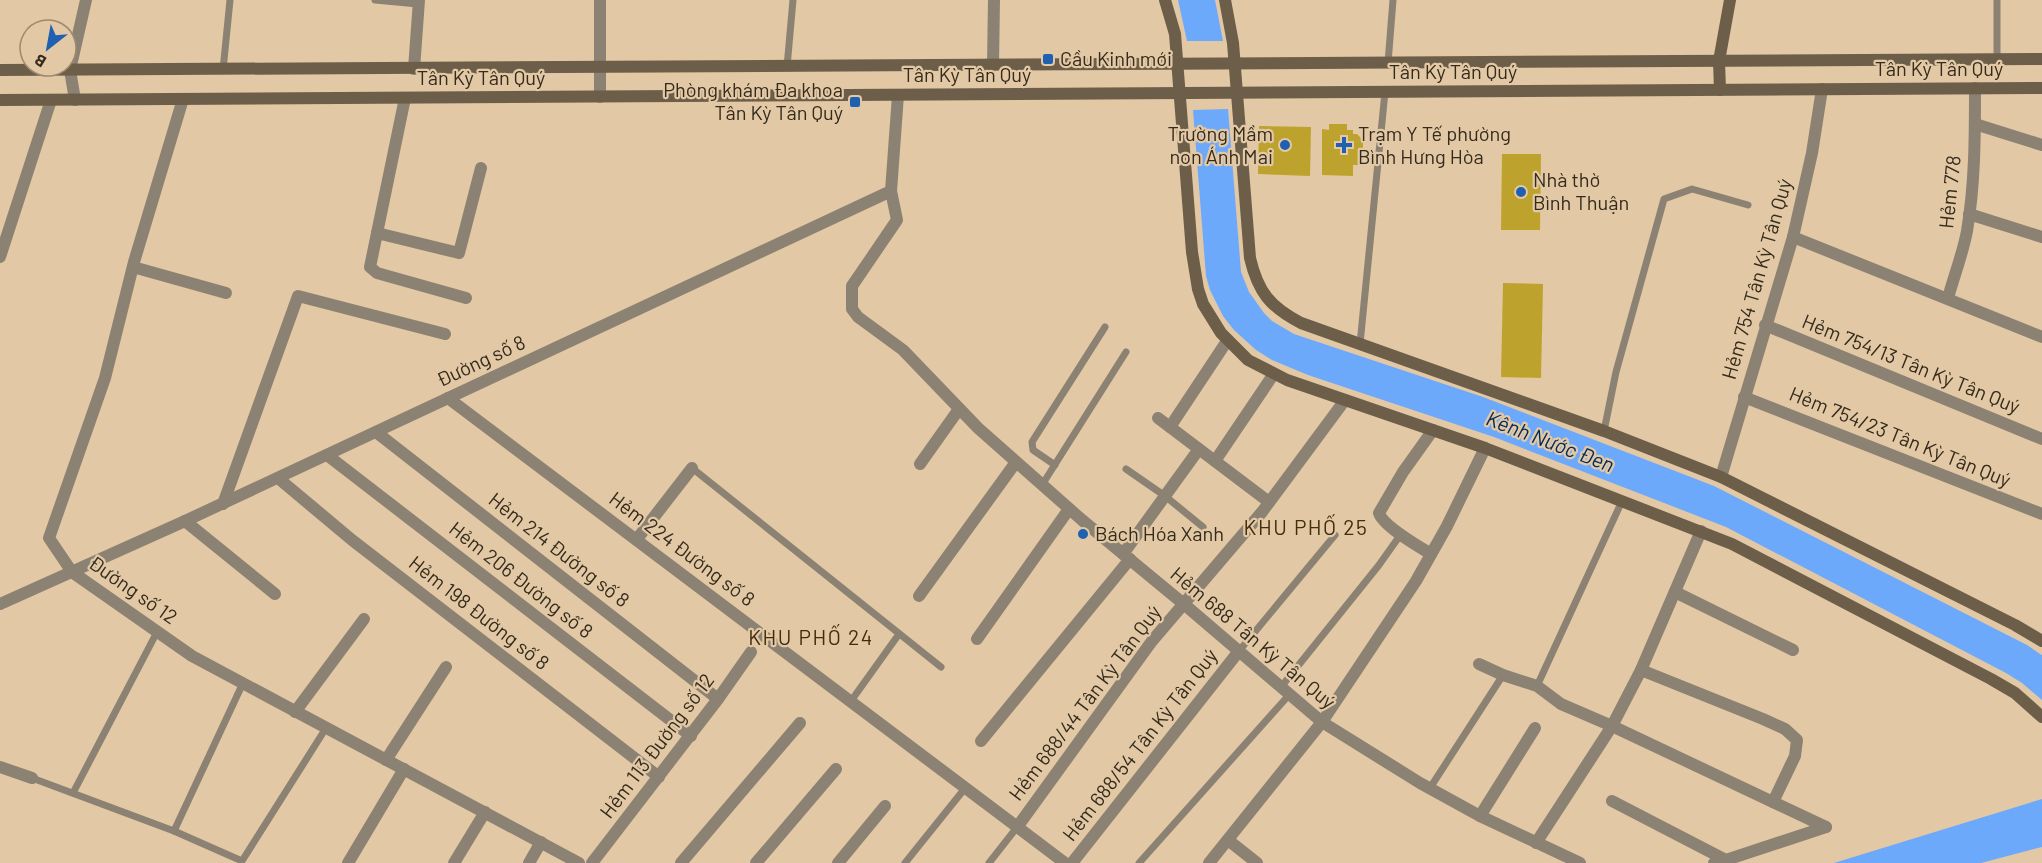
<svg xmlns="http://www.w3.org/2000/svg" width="2042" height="863" font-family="Barlow,sans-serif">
	<rect width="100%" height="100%" fill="#e2c8a4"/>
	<g fill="#6da9fa">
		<polygon points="1178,0 1215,0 1223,41 1187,41"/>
		<polygon points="1228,109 1241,272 1249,292 1264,313 1272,321 1294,334 1483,397 1714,486 2027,645 2040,654 2042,655 2042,700 2022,683 2006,673 1726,527 1494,437 1308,375 1272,360 1256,350 1234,330 1223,316 1210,290 1206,276 1193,110"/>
		<polygon points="2042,799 2042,847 1981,863 1834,863"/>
	</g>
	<g fill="#bda32d">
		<polygon points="1329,124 1347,124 1347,130 1353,130 1353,134 1357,134 1363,140 1363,165 1353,165 1353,176 1322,175 1322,129 1329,130"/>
		<polygon points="1259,126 1311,127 1310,176 1258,174"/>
		<polygon points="1502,154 1541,154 1540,230 1501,230"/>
		<polygon points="1503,283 1543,284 1541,378 1501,377"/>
	</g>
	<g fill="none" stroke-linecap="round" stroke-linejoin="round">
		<g stroke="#8c8273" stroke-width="7">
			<polyline points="375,0 418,4"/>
			<polyline points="1997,0 1997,59"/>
			<polyline points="1388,63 1393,0"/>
			<polyline points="787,67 793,0"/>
			<polyline points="223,70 230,0"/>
			<polyline points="1360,344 1385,92"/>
			<polyline points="1604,431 1616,372 1664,199 1692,189 1748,205"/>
			<polyline points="1055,465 1033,450 1032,442 1105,327"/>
			<polyline points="692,468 941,667"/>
			<polyline points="1126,469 1165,496 1203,527"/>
			<polyline points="1042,485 1126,352"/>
			<polyline points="1239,651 1335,535"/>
			<polyline points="1537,686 1622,501"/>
			<polyline points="1281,687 1379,565 1401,534"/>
			<polyline points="851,701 899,634"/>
			<polyline points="32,778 174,831 242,861 326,728"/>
			<polyline points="1430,788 1503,675"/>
			<polyline points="73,793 157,632"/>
			<polyline points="174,831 243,683"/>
			<polyline points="905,863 966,787"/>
			<polyline points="989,863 1018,826"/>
			<polyline points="1139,863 1289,695"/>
		</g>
		<g stroke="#8c8273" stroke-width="12">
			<polyline points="993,65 994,0"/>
			<polyline points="414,69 419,0"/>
			<polyline points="600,97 600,0"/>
			<polyline points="405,98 370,267 377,273 466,298"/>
			<polyline points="183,99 134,262 105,378 49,538 72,572 192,656 579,863"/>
			<polyline points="75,100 70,70 86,0"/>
			<polyline points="1975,124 2042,145"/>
			<polyline points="891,191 897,220 852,286 852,309 858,317 903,350 978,428 1082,520 1185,605 1322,722 1420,783 1480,816 1580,863"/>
			<polyline points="1969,214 2042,237"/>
			<polyline points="377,233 459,253 481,168"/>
			<polyline points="1793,237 2042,337"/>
			<polyline points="0,257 51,100"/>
			<polyline points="133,267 226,293"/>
			<path d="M1948 298C1954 276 1963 253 1967 231 1975 184 1975 136 1975 88"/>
			<polyline points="1765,325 2042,439"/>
			<polyline points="1744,397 2042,514"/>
			<polyline points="448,398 1065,863"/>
			<polyline points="1158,418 1269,502"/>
			<polyline points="1170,427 1227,341"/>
			<polyline points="376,432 718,699"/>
			<polyline points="327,455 691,736"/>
			<polyline points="1215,461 1273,375"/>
			<polyline points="920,464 959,409"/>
			<polyline points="1721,477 1793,237 1812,153 1822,89"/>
			<polyline points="278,478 352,540 659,777"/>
			<polyline points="223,504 298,296 445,334"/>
			<polyline points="185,521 275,594"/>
			<polyline points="637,539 692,468"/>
			<polyline points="1123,554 1199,449"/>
			<path d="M1431 554C1418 546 1383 526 1379 513L1403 472 1433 430"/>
			<polyline points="1675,592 1793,650"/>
			<polyline points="919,596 1016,462"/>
			<polyline points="0,604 185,521 891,191 898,95"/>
			<polyline points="977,639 1069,509"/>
			<polyline points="1479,664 1503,675 1537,686 1561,704 1612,726 1826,827"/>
			<polyline points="1641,670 1763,719 1785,729 1797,740 1795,756 1773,802"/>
			<polyline points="295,712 364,619"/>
			<polyline points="981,741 1130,559"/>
			<polyline points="386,760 446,667"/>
			<polyline points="0,767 32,778"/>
			<polyline points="1612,801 1726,860 1714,863"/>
			<polyline points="1480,816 1535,728"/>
			<polyline points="1018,826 1152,641 1262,512 1345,400"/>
			<polyline points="1228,840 1257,863"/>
			<polyline points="1536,843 1612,726 1641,670 1701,531"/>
			<polyline points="1726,860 1826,827"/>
			<polyline points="348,863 404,769"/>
			<polyline points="454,863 485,812"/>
			<polyline points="529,863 541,842"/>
			<polyline points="592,863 718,699 751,652"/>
			<polyline points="681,863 800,723"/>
			<polyline points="756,863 836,769"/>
			<polyline points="838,863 885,806"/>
			<polyline points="1072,863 1239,651"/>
			<polyline points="1209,863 1322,722 1416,581 1447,526 1485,448"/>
		</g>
		<g stroke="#6d5e49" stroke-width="12">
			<polyline points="1165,0 1175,34 1192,252 1198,289 1203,304 1221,333 1248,360 1287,380 1485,448 1732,544 1991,679 2015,693 2042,717"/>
			<path d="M1225 0 1233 43 1250 258C1258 292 1270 307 1301 323L1604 431 1721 477 2015 625 2042 641"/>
			<polyline points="0,70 2042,59"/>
			<polyline points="1720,90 1719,61 1730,0"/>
			<polyline points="0,100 2042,88"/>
		</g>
	</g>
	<g fill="#1f60b1" stroke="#e2c8a4" stroke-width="2">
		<rect x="1042" y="53" width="12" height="12" rx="3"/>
		<rect x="849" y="96" width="12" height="12" rx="3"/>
		<circle cx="1285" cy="145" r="6"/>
		<path d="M1341 136h6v6h6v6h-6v6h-6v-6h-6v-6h6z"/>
		<circle cx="1521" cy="192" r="6"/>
		<circle cx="1083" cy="534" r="6"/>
	</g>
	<g text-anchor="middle" stroke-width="4.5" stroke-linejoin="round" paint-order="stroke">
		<g font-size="20" fill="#342b1d" stroke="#e2c8a4" text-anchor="start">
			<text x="1060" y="66">Cầu Kinh mới</text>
			<text x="843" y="97" text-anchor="end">Phòng khám Đa khoa<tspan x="843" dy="23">Tân Kỳ Tân Quý</tspan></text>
			<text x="1273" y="141" text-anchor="end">Trường Mầm<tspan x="1273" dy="23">non Ánh Mai</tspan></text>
			<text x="1358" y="141">Trạm Y Tế phường<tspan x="1358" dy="23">Bình Hưng Hòa</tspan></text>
			<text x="1533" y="187">Nhà thờ<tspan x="1533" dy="23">Bình Thuận</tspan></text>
			<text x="1095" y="541">Bách Hóa Xanh</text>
		</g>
		<g font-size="20" fill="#342b1d" stroke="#e2c8a4">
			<text x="1939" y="76">Tân Kỳ Tân Quý</text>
			<text x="1453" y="79">Tân Kỳ Tân Quý</text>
			<text x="967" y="82">Tân Kỳ Tân Quý</text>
			<text x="481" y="85">Tân Kỳ Tân Quý</text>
			<text transform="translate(1950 192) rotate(-84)" y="7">Hẻm 778</text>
			<text transform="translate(1757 279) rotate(-74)" y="7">Hẻm 754 Tân Kỳ Tân Quý</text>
			<text transform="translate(481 361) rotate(-25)" y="7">Đường số 8</text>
			<text transform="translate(1911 364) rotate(22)" y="7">Hẻm 754/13 Tân Kỳ Tân Quý</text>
			<text transform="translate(1900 437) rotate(22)" y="7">Hẻm 754/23 Tân Kỳ Tân Quý</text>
			<text transform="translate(682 549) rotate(37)" y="7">Hẻm 224 Đường số 8</text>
			<text transform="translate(559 550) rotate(38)" y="7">Hẻm 214 Đường số 8</text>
			<text transform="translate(521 580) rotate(38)" y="7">Hẻm 206 Đường số 8</text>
			<text transform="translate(133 590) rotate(35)" y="7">Đường số 12</text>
			<text transform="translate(479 613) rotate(38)" y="7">Hẻm 198 Đường số 8</text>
			<text transform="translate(1253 638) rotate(40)" y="7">Hẻm 688 Tân Kỳ Tân Quý</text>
			<text transform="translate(1085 703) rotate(-53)" y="7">Hẻm 688/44 Tân Kỳ Tân Quý</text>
			<text transform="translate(1140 745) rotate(-52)" y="7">Hẻm 688/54 Tân Kỳ Tân Quý</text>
			<text transform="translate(657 746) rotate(-53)" y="7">Hẻm 113 Đường số 12</text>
		</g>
		<g font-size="21" font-style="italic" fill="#012a5b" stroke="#e2c8a4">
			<text transform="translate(1550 442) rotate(21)" y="7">Kênh Nước Đen</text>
		</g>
		<g font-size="21" letter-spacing="1.5" fill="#422e0c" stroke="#e2c8a4">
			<text x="1306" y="535">KHU PHỐ 25</text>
			<text x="811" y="645">KHU PHỐ 24</text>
		</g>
	</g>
	<g transform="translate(48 48) rotate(211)"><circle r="28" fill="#e2c8a4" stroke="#9c896e" stroke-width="1.5"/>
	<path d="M0-4.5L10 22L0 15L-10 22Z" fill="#1f60b1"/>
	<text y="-9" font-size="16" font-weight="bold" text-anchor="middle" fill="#342b1d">B</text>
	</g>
</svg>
